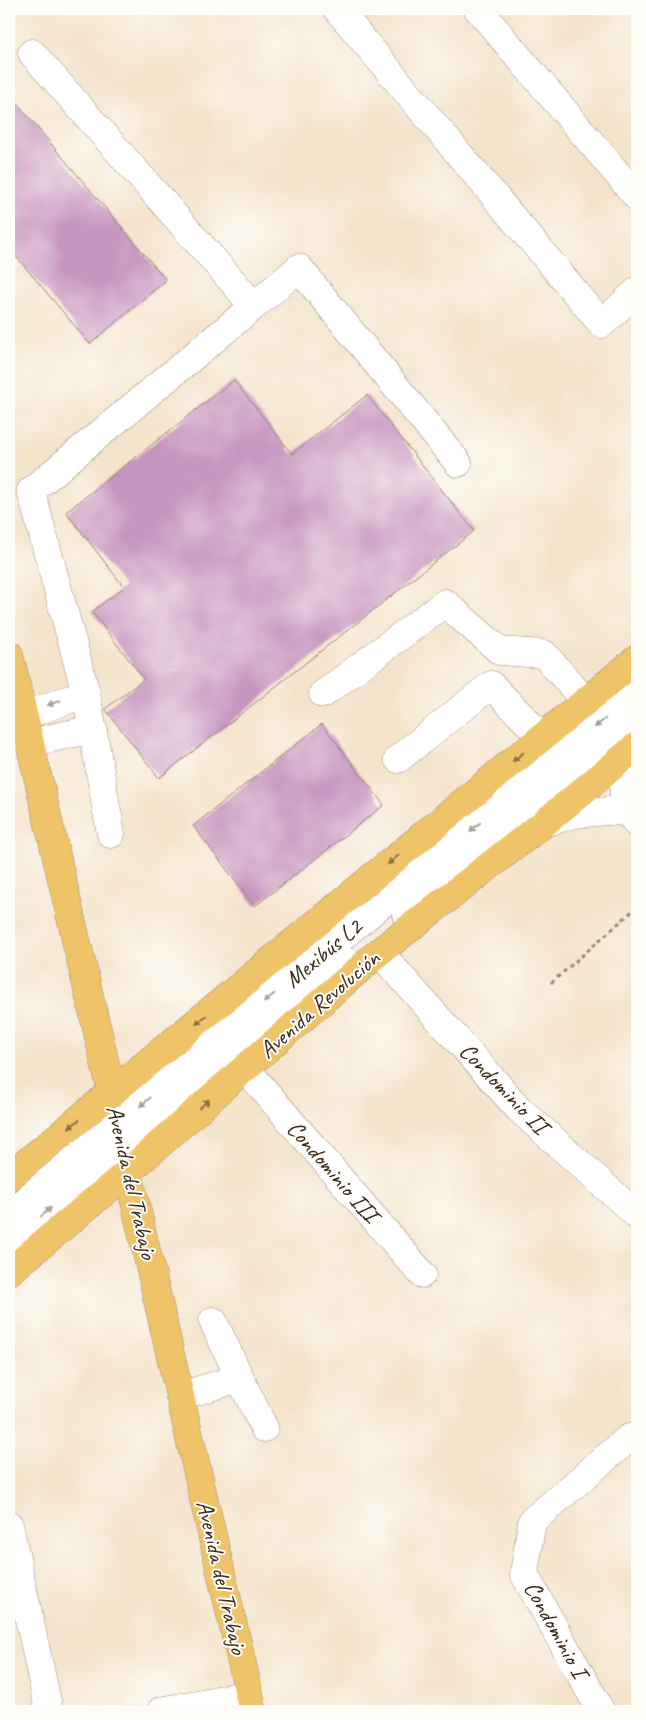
<svg xmlns="http://www.w3.org/2000/svg" width="646" height="1720" font-family="Caveat,sans-serif">
	<rect width="100%" height="100%" fill="#fdfcf7"/>
	<filter id="ink" filterUnits="userSpaceOnUse"><feTurbulence type="fractalNoise" baseFrequency=".02" numOctaves="2"/><feDisplacementMap in="SourceGraphic" scale="10" xChannelSelector="R" yChannelSelector="G"/><feConvolveMatrix kernelMatrix="1 2 1 2 8 2 1 2 1" color-interpolation-filters="sRGB"/></filter>
	<filter id="wash" filterUnits="userSpaceOnUse"><feTurbulence type="fractalNoise" baseFrequency=".0096" numOctaves="4" result="noise"/><feDisplacementMap in="SourceGraphic" scale="20" xChannelSelector="R" yChannelSelector="G"/><feGaussianBlur stdDeviation="1.12" result="paint"/><feColorMatrix in="noise" values="0 0 0 0 0 0 0 0 0 0 0 0 0 0 0 0 0 1.4 0 .05"/><feComposite in="paint" operator="in"/></filter>
	<g filter="url(#wash)">
		<rect width="100%" height="100%" fill="#f5e4cc"/>
		<g id="blocks">
			<g fill="#c895bf">
				<polygon points="9,94 166,280 90,344 9,248"/>
				<polygon points="234,380 292,454 367,395 474,531 159,778 105,709 144,679 92,612 124,587 66,512"/>
				<polygon points="322,724 384,805 255,906 193,826"/>
			</g>
		</g>
	</g>
	<g filter="url(#ink)">
		<use href="#blocks" fill-opacity="0" stroke="#988775" stroke-width="1"/>
		<g fill="none" stroke-linecap="round" stroke-linejoin="round">
			<g stroke="#988775" stroke-width="29">
				<g id="minor">
					<polyline points="337,9 602,324 637,291"/>
					<polyline points="478,9 637,197"/>
					<polyline points="32,53 254,306 31,491 86,693 111,834"/>
					<polyline points="254,306 299,268 458,463"/>
					<polyline points="323,694 445,603 500,651 544,654 585,701"/>
					<polyline points="23,716 86,693"/>
					<polyline points="29,743 93,729"/>
					<path d="M637 751C634 756 629 762 627 768 620 788 624 808 637 824"/>
					<polyline points="398,759 491,685 542,737"/>
					<polyline points="544,823 574,814 607,811 628,812"/>
					<polyline points="406,914 637,725"/>
					<polyline points="379,952 519,1109 637,1215"/>
					<polyline points="245,1068 422,1274"/>
					<polyline points="9,1214 637,691"/>
					<polyline points="9,1244 123,1147 348,962"/>
					<polyline points="213,1321 240,1378"/>
					<polyline points="180,1396 240,1378 264,1428"/>
					<polyline points="9,1525 49,1711"/>
					<polyline points="161,1711 249,1694"/>
					<polyline points="601,1711 524,1574 532,1521 629,1438"/>
				</g>
			</g>
			<g stroke="#988775" stroke-width="29">
				<g id="major">
					<polyline points="9,654 112,1093"/>
					<polyline points="128,1172 253,1711"/>
					<polyline points="9,1177 637,659"/>
					<polyline points="9,1272 128,1172 245,1068 379,952 544,823 637,746"/>
				</g>
			</g>
			<polyline stroke="#988775" stroke-width="3" stroke-dasharray="4 4" stroke-linecap="butt" points="551,983 637,907"/>
			<use href="#minor" stroke="#fff" stroke-width="28"/>
			<use href="#major" stroke="#efc469" stroke-width="28"/>
		</g>
		<defs><path id="oneway-solid" d="M-6-.8H1V-3.2L6.5 0L1 3.2V.8H-6Z" transform="scale(1.25)"/></defs>
		<g fill="#a79f9a">
			<use href="#oneway-solid" transform="translate(54 703) rotate(161)"/>
			<use href="#oneway-solid" transform="translate(600 723) rotate(140)"/>
			<use href="#oneway-solid" transform="translate(475 827) rotate(140)"/>
			<use href="#oneway-solid" transform="translate(269 998) rotate(140)"/>
			<use href="#oneway-solid" transform="translate(145 1102) rotate(140)"/>
			<use href="#oneway-solid" transform="translate(46 1212) rotate(-41)"/>
		</g>
		<g fill="#8c6f40">
			<use href="#oneway-solid" transform="translate(518 757) rotate(140)"/>
			<use href="#oneway-solid" transform="translate(393 860) rotate(140)"/>
			<use href="#oneway-solid" transform="translate(201 1020) rotate(140)"/>
			<use href="#oneway-solid" transform="translate(204 1104) rotate(-42)"/>
			<use href="#oneway-solid" transform="translate(74 1124) rotate(141)"/>
		</g>
	</g>
	<g text-anchor="middle" stroke-width="4" stroke-linejoin="round" paint-order="stroke">
		<g font-size="24" fill="#3b2a1e" stroke="#fdfcf7">
			<text transform="translate(323 953) rotate(-40)" y="8">Mexibús L2</text>
			<text transform="translate(319 1004) rotate(-41)" y="8">Avenida Revolución</text>
			<text transform="translate(504 1088) rotate(46)" y="8">Condominio II</text>
			<text transform="translate(333 1171) rotate(49)" y="8">Condominio III</text>
			<text transform="translate(132 1182) rotate(77)" y="8">Avenida del Trabajo</text>
			<text transform="translate(222 1577) rotate(77)" y="8">Avenida del Trabajo</text>
			<text transform="translate(556 1629) rotate(61)" y="8">Condominio I</text>
		</g>
	</g>
	<rect width="646" height="1720" fill="none" stroke="#fdfcf7" stroke-width="30"/>
</svg>
